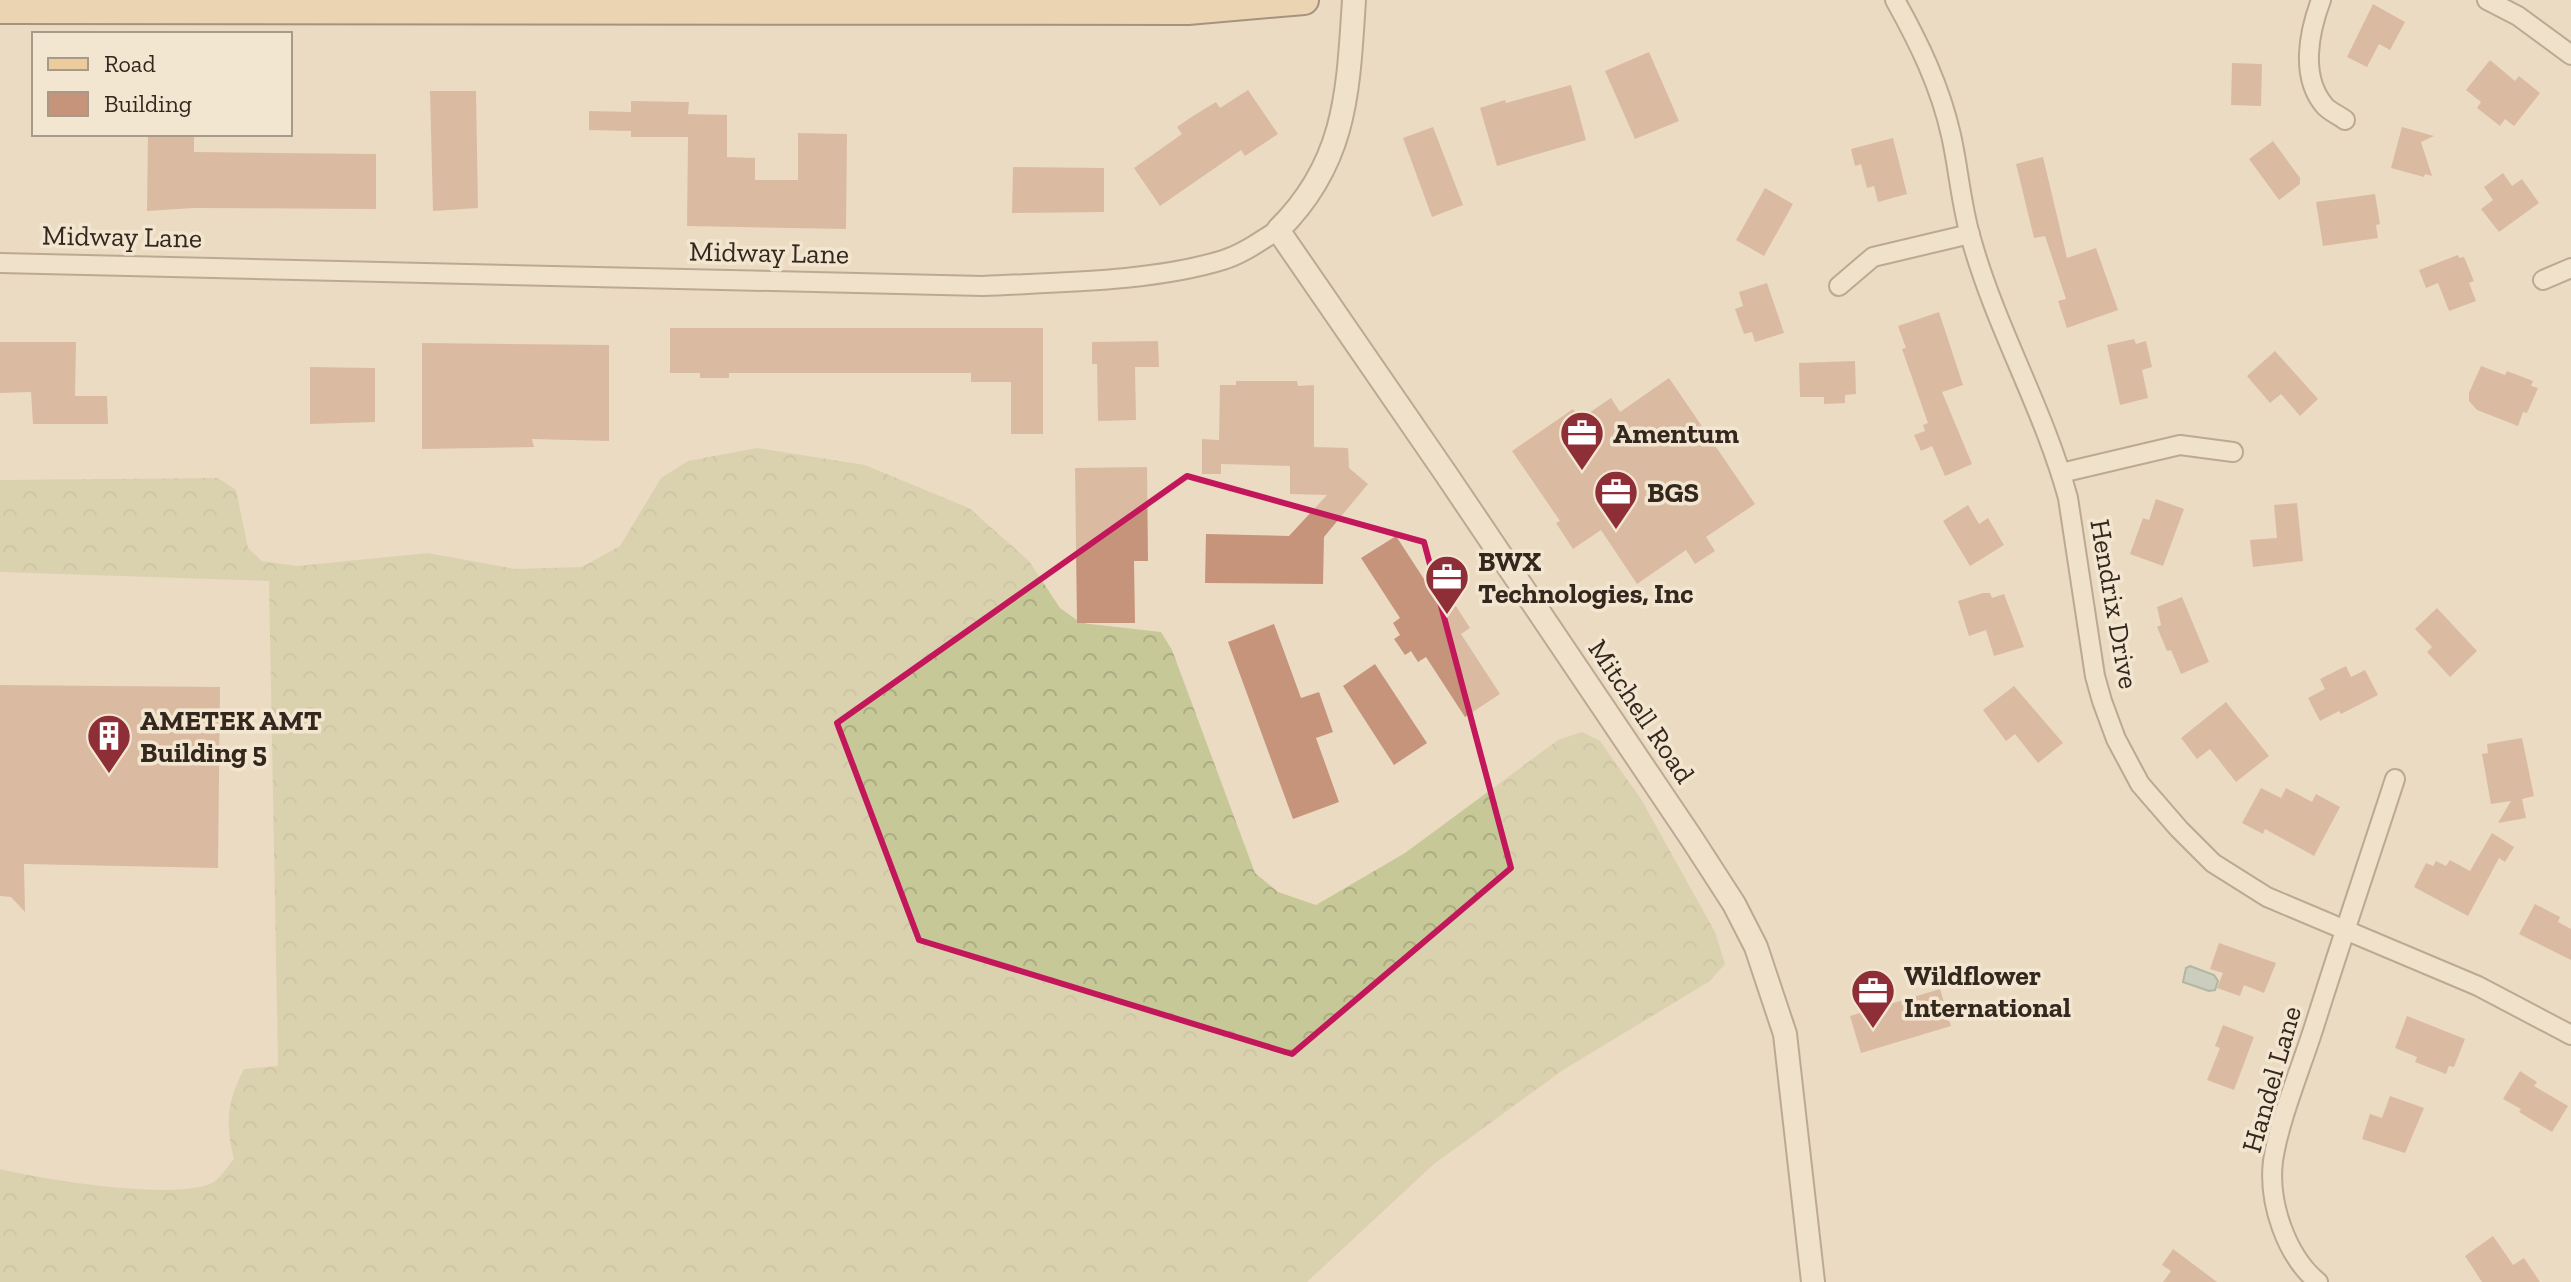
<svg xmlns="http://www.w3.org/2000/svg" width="2571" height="1282" font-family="'Zilla Slab',serif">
	<defs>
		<pattern id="forest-crowns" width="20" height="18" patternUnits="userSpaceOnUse" patternTransform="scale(2)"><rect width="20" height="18" fill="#c6c897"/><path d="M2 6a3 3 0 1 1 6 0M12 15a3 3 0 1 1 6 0" fill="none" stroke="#abac82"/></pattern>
		<pattern id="water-ripples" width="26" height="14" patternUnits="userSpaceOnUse" patternTransform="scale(2)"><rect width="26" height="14" fill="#a4beb4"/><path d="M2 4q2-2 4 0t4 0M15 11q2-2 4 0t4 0" fill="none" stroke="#869a92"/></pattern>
	</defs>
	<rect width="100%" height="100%" fill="#ebdbc2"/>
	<path fill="url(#forest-crowns)" d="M757 448 865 465 969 508 1029 561 1060 608 1081 623 1161 632 1172 650 1255 873 1278 892 1316 905 1405 853 1558 740 1582 732 1600 741 1641 799 1715 932 1725 964 1710 981 1563 1070 1434 1164 1307 1282H0V1169C41 1179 178 1202 214 1182 221 1177 228 1166 234 1159 225 1123 227 1101 244 1069L278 1066 269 581 0 572V480L218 478 236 490 248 548 262 561 297 566 428 553 515 569 582 567 620 546 661 478 688 461Z"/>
	<polygon fill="url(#water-ripples)" stroke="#6c8b80" stroke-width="2" points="2190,966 2214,975 2218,981 2215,990 2209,991 2183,982 2186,968"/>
	<g fill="#c6947b">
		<polygon points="2373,4 2405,22 2390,50 2379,44 2367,67 2347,57"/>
		<polygon points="1649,52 1679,121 1635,139 1605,71"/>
		<polygon points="2490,60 2515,81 2519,76 2540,93 2514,126 2505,119 2500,126 2477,108 2481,102 2466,90"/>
		<polygon points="2232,63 2262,64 2261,106 2231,105"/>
		<polygon points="1571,85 1586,140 1497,166 1480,108 1505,100 1506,103"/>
		<polygon points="1248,90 1278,134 1245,156 1241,150 1160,206 1134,168 1182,134 1177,127 1193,116 1216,102 1220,108"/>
		<polygon points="430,91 476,91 478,208 433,211"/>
		<polygon points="631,101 689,102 688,114 727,115 727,157 755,158 755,180 798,180 798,133 847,134 846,229 687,226 688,137 631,137 631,131 589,130 589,111 631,112"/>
		<polygon points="1433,127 1463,205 1432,217 1403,138"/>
		<polygon points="2402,127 2434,136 2421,142 2432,176 2425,174 2424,177 2391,168"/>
		<polygon points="148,134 194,134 194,152 376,154 376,209 194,208 147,211"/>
		<polygon points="1893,138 1907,194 1878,202 1874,186 1867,188 1861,164 1855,166 1851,149"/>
		<polygon points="2273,141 2300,178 2300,184 2279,200 2249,159"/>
		<polygon points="2043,157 2067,258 2096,248 2118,310 2067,328 2058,301 2066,299 2045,236 2034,238 2016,164"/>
		<polygon points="1013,167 1104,168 1104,212 1012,213"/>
		<polygon points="2503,173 2512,186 2522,179 2539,203 2499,232 2481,209 2493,200 2484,187"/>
		<polygon points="1765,188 1793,204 1764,256 1736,240"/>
		<polygon points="2375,194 2380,224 2376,225 2378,238 2323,246 2316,202"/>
		<polygon points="2458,255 2459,258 2464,257 2474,281 2469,283 2476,301 2449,311 2438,283 2426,288 2419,270"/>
		<polygon points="1767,283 1784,333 1755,342 1752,332 1744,334 1735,309 1743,306 1739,292"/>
		<polygon points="1939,312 1963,385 1942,392 1972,464 1945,476 1932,446 1921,451 1914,435 1925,431 1923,425 1928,423 1902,349 1906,348 1898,326"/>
		<polygon points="670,328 1043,328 1043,434 1011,434 1011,382 971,382 971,373 729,373 729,378 700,378 700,373 670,373"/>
		<polygon points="2134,339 2136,344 2146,341 2152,367 2142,370 2148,398 2120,405 2107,345"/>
		<polygon points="1158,341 1159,367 1135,367 1136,420 1098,421 1097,364 1092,364 1092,342"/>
		<polygon points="0,342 76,342 75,396 107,396 108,424 33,424 31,392 0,393"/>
		<polygon points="422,343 609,345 609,441 532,439 534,447 422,449"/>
		<polygon points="2275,351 2318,399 2300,416 2281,394 2270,403 2247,376"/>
		<polygon points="1855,361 1856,394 1845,395 1845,403 1824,404 1824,397 1800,397 1799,363"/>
		<polygon points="2481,366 2505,375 2507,371 2533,381 2531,386 2538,388 2527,413 2523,412 2518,426 2477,410 2469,401 2469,393"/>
		<polygon points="310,367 375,368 375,422 310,424"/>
		<polygon points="1669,378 1755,504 1706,537 1715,551 1695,564 1686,550 1637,584 1601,530 1573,549 1556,523 1560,521 1512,451 1573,409 1580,419 1611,398 1620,412"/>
		<polygon points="1236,381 1297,381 1298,386 1314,385 1314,447 1348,448 1349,468 1368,484 1324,537 1323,584 1205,583 1206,534 1289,536 1327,495 1290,494 1290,466 1221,464 1221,474 1202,474 1202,439 1219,440 1220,385 1236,385"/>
		<polygon points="1147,467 1148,561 1134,561 1135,623 1077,623 1075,468"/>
		<polygon points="2156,499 2184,509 2163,566 2130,554 2143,518 2149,520"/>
		<polygon points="2297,503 2303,561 2253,567 2250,540 2277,538 2274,505"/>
		<polygon points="1968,505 1979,524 1988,518 2004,545 1970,566 1943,521"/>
		<polygon points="1396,536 1435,596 1445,589 1470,628 1461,634 1500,694 1465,717 1426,657 1418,662 1411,651 1405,655 1394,639 1400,635 1393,623 1400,618 1361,558"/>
		<polygon points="1983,593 1990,593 1992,598 2004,594 2024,647 1994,656 1986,630 1969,636 1958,601"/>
		<polygon points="2182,597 2209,662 2181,674 2171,650 2167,651 2157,627 2161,625 2157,607"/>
		<polygon points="2437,608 2477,651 2450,677 2427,652 2432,647 2415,629"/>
		<polygon points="1274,624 1301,698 1319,692 1333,732 1316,738 1339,802 1293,819 1228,642"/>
		<polygon points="1375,664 1427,743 1394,765 1343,686"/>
		<polygon points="2346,666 2351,677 2365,670 2378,695 2341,714 2339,711 2320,721 2308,698 2325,689 2320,679"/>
		<polygon points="0,685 220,687 218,868 24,864 25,912 11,897 0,896"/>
		<polygon points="2014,686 2063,743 2038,763 2015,734 2006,741 1983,710"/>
		<polygon points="2226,702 2269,756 2236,782 2210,749 2197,759 2181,738"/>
		<polygon points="2522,738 2534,796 2522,799 2526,818 2498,823 2511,801 2491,804 2482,754 2488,753 2487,744"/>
		<polygon points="2261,788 2281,798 2286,788 2312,802 2316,794 2340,807 2314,856 2265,829 2263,834 2242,823"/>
		<polygon points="2492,833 2514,847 2505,862 2499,858 2468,916 2414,887 2426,863 2433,866 2436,861 2446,866 2450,860 2470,871"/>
		<polygon points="2535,904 2560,917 2558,922 2571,929 2571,960 2519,934"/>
		<polygon points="2219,943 2276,963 2264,993 2244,985 2240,996 2217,988 2223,973 2210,969"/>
		<polygon points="1940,989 1951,1026 1861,1053 1850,1016"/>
		<polygon points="2407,1016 2465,1039 2454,1067 2449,1066 2446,1074 2415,1062 2417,1057 2395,1048"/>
		<polygon points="2223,1025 2254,1037 2234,1090 2207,1080 2220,1048 2215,1046"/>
		<polygon points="2520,1071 2537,1082 2534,1086 2568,1106 2552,1132 2519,1112 2521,1109 2503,1099"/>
		<polygon points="2390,1096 2424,1108 2405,1153 2362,1139 2370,1114 2382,1118"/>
		<polygon points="2493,1236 2513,1265 2524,1258 2540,1282 2482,1282 2465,1256"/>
		<polygon points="2173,1249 2217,1282 2163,1282 2171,1271 2162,1265"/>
	</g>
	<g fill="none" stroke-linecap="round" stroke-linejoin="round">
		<g stroke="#836d5b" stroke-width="22">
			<g id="minor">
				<path d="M1895 0C1919 43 1940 86 1951 135 1959 170 1961 207 1972 242 1997 330 2044 410 2068 498L2095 676 2102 701 2116 739 2140 784 2179 829 2213 863 2267 897 2478 986 2571 1035"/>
				<path d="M2321 0C2309 32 2300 76 2324 105 2328 111 2339 115 2345 120"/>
				<polyline points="2487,0 2518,16 2571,55"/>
				<path d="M0 263 983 286C1058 282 1152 282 1223 260 1243 254 1260 241 1278 230"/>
				<polyline points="2543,280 2571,268"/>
				<polyline points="1839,286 1873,257 1970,234"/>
				<polyline points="2061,473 2180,445 2233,452"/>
				<path d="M2318 1282C2286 1256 2268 1202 2273 1161 2279 1120 2301 1068 2314 1027 2340 944 2368 862 2395 779"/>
			</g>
		</g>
		<g stroke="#836d5b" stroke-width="26">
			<path id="tertiary" d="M1354 0C1348 91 1347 162 1278 230L1446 474 1692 839 1734 904 1756 947 1785 1034 1813 1282"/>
		</g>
		<g stroke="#513c2f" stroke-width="32">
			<polyline id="primary" points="0,9 1188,10 1304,0"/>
		</g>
		<use href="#minor" stroke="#f6e9d5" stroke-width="18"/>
		<use href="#tertiary" stroke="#f6e9d5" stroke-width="22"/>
		<use href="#primary" stroke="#eccc9c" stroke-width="28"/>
	</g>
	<path d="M0 0H2571V1282H0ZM1187 476 1424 542 1511 868 1292 1054 919 940 837 723Z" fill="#ebdbc2" fill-opacity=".55" fill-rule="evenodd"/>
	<path fill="none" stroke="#c2185b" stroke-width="6" stroke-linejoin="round" d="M1187 476 1424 542 1511 868 1292 1054 919 940 837 723Z"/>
	<defs>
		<g id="office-pin" transform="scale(2.3)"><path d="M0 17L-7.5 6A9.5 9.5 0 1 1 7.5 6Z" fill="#8e2f38" stroke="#f3e6d1"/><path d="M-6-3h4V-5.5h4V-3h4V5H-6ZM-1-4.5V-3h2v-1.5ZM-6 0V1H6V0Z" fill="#fff"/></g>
		<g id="building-pin" transform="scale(2.3)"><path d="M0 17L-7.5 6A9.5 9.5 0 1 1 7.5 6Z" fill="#8e2f38" stroke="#f3e6d1"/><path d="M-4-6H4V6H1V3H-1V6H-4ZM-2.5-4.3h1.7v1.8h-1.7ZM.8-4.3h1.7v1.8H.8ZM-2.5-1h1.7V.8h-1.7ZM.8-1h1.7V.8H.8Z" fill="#fff"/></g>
	</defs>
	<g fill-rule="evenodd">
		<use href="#office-pin" x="1582" y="433"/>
		<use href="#office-pin" x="1616" y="492"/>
		<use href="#office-pin" x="1447" y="577"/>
		<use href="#building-pin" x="109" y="736"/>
		<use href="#office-pin" x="1873" y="991"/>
	</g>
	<g text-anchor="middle" stroke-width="7" stroke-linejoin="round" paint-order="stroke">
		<g font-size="28" fill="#34271e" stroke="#f3e6d1">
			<text transform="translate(122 236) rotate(1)" y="10">Midway Lane</text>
			<text transform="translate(769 252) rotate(1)" y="10">Midway Lane</text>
			<text transform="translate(2115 604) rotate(80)" y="10">Hendrix Drive</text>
			<text transform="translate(1642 711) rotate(56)" y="10">Mitchell Road</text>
			<text transform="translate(2271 1079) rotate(-74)" y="10">Handel Lane</text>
		</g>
		<g font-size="28" font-weight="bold" fill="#34271e" stroke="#f3e6d1" text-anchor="start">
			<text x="1613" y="443">Amentum</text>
			<text x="1647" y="502">BGS</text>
			<text x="1478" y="571">BWX<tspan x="1478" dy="32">Technologies, Inc</tspan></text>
			<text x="140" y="730">AMETEK AMT<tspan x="140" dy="32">Building 5</tspan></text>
			<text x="1904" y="985">Wildflower<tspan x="1904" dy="32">International</tspan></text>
		</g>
	</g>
	<rect x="32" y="32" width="260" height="104" fill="#f3e6d1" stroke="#a79a89" stroke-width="2"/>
	<rect x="48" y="58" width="40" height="12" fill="#eccc9c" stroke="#a79a89" stroke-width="2"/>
	<text x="104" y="72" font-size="24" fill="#34271e">Road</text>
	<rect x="48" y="92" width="40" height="24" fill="#c6947b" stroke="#a79a89" stroke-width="2"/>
	<text x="104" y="112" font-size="24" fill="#34271e">Building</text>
</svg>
